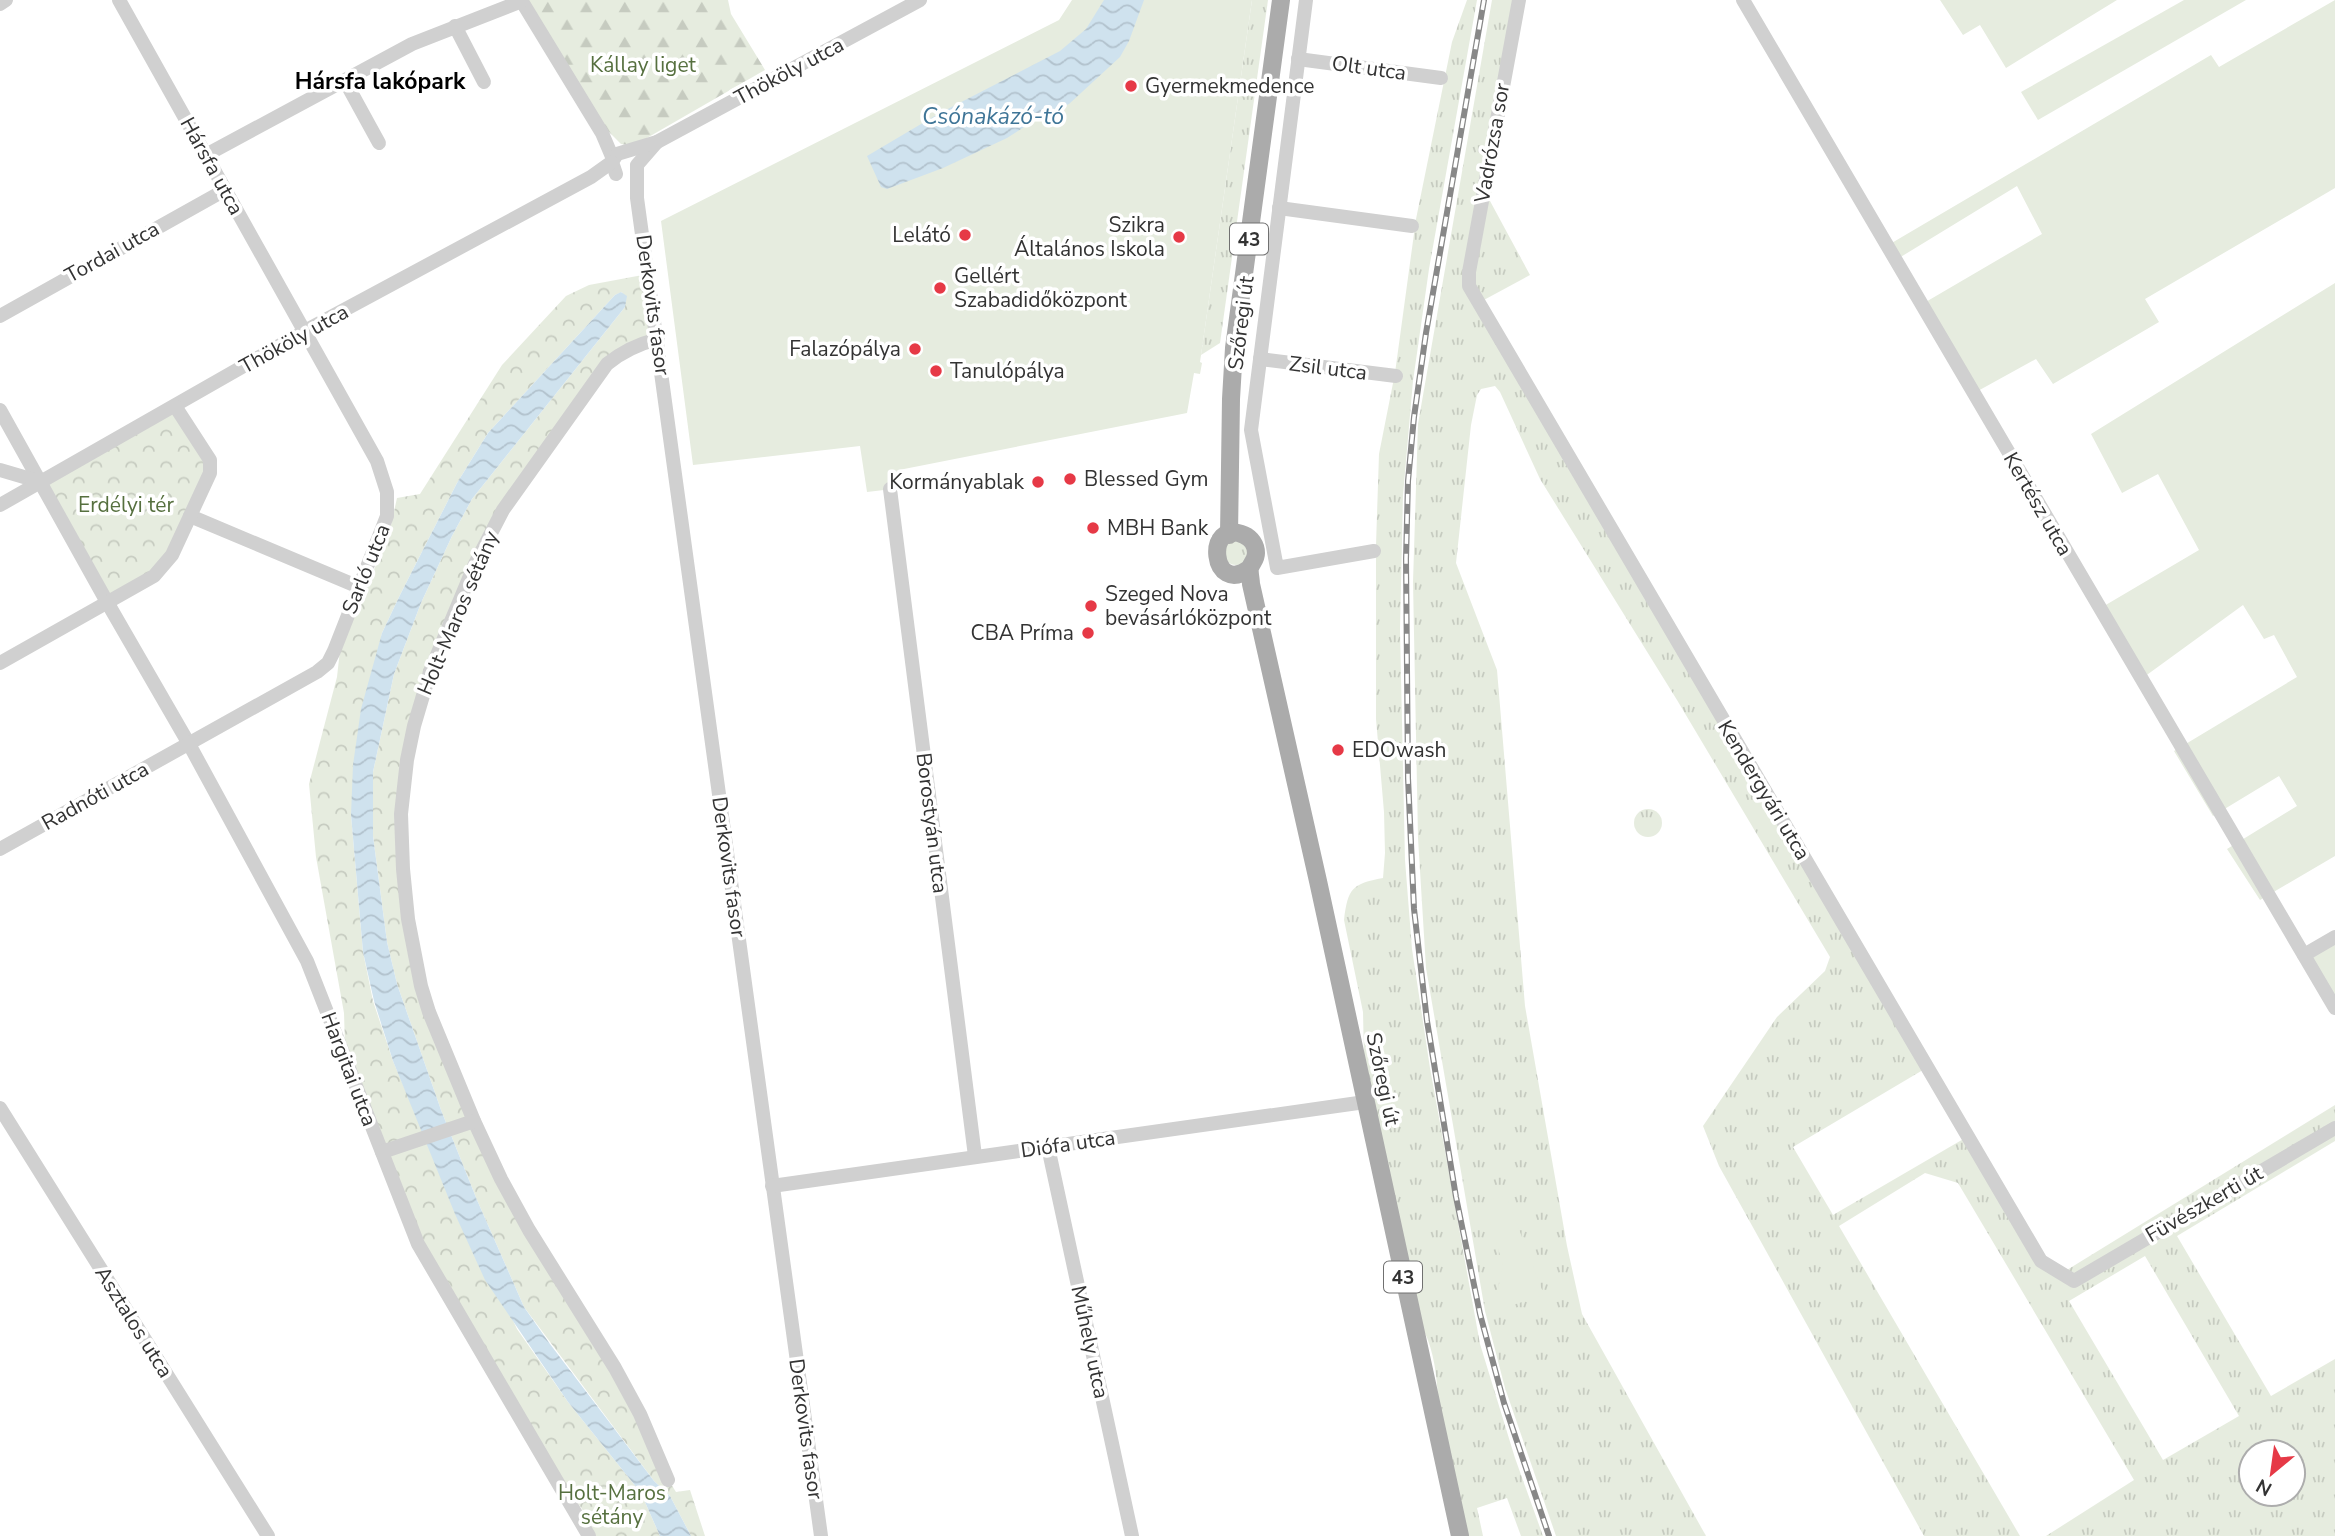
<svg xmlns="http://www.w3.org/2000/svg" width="2335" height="1536" font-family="'Nunito Sans',sans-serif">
	<defs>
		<pattern id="grass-tufts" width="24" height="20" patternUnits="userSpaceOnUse" patternTransform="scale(1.75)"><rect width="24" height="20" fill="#e6ecdf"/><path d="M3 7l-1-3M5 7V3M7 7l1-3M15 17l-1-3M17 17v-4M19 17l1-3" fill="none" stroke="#c6cbc0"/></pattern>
		<pattern id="forest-firs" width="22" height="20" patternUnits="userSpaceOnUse" patternTransform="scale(1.75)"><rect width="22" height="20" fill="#e6ecdf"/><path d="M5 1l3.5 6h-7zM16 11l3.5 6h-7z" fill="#c6cbc0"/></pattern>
		<pattern id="park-crowns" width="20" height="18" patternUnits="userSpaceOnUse" patternTransform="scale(1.75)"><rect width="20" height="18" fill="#e6ecdf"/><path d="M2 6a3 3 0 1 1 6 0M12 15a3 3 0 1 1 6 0" fill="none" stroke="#c6cbc0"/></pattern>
		<pattern id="water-waves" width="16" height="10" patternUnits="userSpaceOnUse" patternTransform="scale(1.75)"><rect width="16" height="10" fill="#cfe2ee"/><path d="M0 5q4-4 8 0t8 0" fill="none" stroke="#b2c2cd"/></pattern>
	</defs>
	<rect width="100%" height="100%" fill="#fff"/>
	<g fill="url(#grass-tufts)" fill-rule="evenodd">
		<polygon points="1252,0 1268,0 1220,343 1201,355"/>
		<path d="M1467 0H1477L1429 269 1413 381 1403 495 1400 630 1405 860 1412 949 1430 1068 1480 1344 1515 1458 1543 1536H1521L1507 1498 1477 1508 1483 1536H1468L1438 1399C1437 1377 1434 1351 1424 1331L1364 1059 1363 1012 1344 920C1348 888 1352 884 1383 878L1385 853 1384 812 1376 719V545L1379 454 1395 373 1416 219 1452 42Z"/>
		<path d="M1492 0H1523L1490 201 1530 275 1482 301 1933 1064 1793 1147 1833 1215 1972 1134 2040 1250 2062 1273 2335 1105V1141L2177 1236 2271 1396 2335 1359V1536H2046L2134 1480 1958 1183 1925 1173 1839 1226 2020 1536H1924L1719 1166 1703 1126 1777 1017 1825 971 1830 957 1677 700 1540 479 1500 392 1495 386 1481 389 1477 395 1471 425 1456 563 1497 670 1525 1006 1567 1246 1582 1314 1706 1536H1556L1505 1388 1485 1311 1426 968 1418 838 1413 582 1418 424ZM2145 1256 2239 1416 2163 1460 2069 1301ZM2251 1452H2293V1494H2251Z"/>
		<circle cx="1236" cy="553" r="12"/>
		<circle cx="1648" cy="823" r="14"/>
	</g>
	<polygon fill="url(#forest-firs)" points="527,0 728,0 731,14 765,70 633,146 621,144 605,128"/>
	<g fill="url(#park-crowns)">
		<polygon points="648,274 658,339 621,353 503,510 424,686 401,814 414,954 474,1121 615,1368 671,1484 676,1492 690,1490 705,1536 691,1536 670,1496 654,1481 524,1307 477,1200 441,1110 397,984 387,942 373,836 373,772 394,674 421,603 452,536 472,499 625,307 622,292 615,295 488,433 457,483 400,595 382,633 351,815 363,952 373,1001 393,1061 421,1127 517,1329 568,1402 641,1493 660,1536 596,1536 582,1509 563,1483 418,1233 345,1045 344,1013 316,857 309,784 337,677 340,650 389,534 397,498 420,494 502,365 566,296 589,285"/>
		<polygon points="175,406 210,460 172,555 107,602 41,482"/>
	</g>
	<g fill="#e6ecdf">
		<polygon points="1072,0 1252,0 1200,362 1202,363 1200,374 1194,373 1187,413 899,470 901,488 867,492 860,446 693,465 661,221 1059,20"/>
		<polygon points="1940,0 2117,0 2006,68 1980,25 1963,35"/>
		<polygon points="2184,0 2246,0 2038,120 2021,92"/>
		<polygon points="2335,0 2335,188 2145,299 2159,322 2053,384 2036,359 1976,392 1924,303 2042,234 2017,186 1899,258 1890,244 2211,55 2219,67"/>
		<polygon points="2335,283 2335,856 2260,900 2227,849 2297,806 2279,776 2213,816 2174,751 2297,677 2274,635 2264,639 2243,605 2144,677 2104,606 2199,550 2158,474 2122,493 2091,434"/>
		<polygon points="2335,944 2335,997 2311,958"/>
		<polygon points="1506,1195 1544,1295 1504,1308 1497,1294 1503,1265 1484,1202"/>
	</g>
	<g fill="url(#water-waves)">
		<polygon points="1104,0 1144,0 1129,41 1120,57 1069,104 1041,116 1007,138 943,168 887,189 881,187 867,156 938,114 1060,51 1086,29"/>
		<polygon points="621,292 627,296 625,307 472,499 452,536 421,603 394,674 373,772 373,836 387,942 397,984 441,1110 477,1200 524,1307 550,1344 654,1481 670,1496 691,1536 660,1536 641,1493 568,1402 485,1280 455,1214 393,1061 374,1001 363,952 351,815 353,765 361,709 382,633 400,595 457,483 488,433 615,295"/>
	</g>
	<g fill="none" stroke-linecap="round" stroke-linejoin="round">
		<g stroke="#d0d0d0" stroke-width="14">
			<polyline points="521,0 602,133 613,159"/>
			<polyline points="1306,0 1251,430 1277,568 1374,551"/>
			<polyline points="1519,0 1469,272 1469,286 2041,1261 2074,1281 2335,1128"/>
			<polyline points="1743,0 2335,1008"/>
			<polyline points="0,4 6,0"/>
			<polyline points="455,26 484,82"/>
			<polyline points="1298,59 1441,78"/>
			<polyline points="345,81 379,143"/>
			<polyline points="657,142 637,165 637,198 821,1536"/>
			<polyline points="206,155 412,44 522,1"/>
			<polyline points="616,174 612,162 617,154 657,142 920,0"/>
			<polyline points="1279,208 1412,226"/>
			<polyline points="0,316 225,190"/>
			<path d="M658 339C638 344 623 351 607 364L503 510 475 564 430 672 414 726 407 760 401 814 403 869 408 919 421 986 429 1012 474 1121 501 1179 529 1230 615 1368 640 1414 668 1480"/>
			<polyline points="1260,359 1396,376"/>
			<polyline points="0,410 107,602 189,744 307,961 418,1244 589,1536"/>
			<polyline points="0,470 41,482"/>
			<polyline points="890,489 975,1156"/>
			<polyline points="0,505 305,331 591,177 612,162"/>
			<polyline points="190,516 359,587"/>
			<polyline points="0,663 154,576 172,555 210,473 210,460 175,406"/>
			<polyline points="0,849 317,672 328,663 334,651 387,516 387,492 377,461 119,0"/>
			<polyline points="2304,955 2335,937"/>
			<polyline points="0,1108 268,1536"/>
			<polyline points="1048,1147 1132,1536"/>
			<polyline points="382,1152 474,1121"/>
			<polyline points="772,1186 1365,1102"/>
		</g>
		<g stroke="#ababab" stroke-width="18">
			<polyline points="1229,535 1231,399 1234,348 1281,0"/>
			<path d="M1250 568C1211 598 1204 517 1244 535 1251 538 1256 545 1256 553 1256 560 1252 562 1250 568 1249 572 1251 580 1251 584L1318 881 1460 1536"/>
		</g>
		<g stroke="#888" stroke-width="6">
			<polyline id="rail" points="1484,0 1426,333 1414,417 1408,481 1406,559 1408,778 1414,909 1427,1021 1456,1197 1480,1314 1504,1403 1549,1536"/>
		</g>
		<use href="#rail" stroke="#fff" stroke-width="3.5" stroke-dasharray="10" stroke-linecap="butt"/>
	</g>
	<g fill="#e63946" stroke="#fff" stroke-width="2.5">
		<circle cx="1131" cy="86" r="7"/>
		<circle cx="965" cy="235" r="7"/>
		<circle cx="1179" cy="237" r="7"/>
		<circle cx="940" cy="288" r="7"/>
		<circle cx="915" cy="349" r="7"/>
		<circle cx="936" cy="371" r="7"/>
		<circle cx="1070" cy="479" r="7"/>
		<circle cx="1038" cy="482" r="7"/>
		<circle cx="1093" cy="528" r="7"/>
		<circle cx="1091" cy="606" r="7"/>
		<circle cx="1088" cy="633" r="7"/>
		<circle cx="1338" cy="750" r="7"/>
	</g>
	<g text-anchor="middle" stroke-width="7" stroke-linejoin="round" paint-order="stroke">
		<g fill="#fff" stroke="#707070" stroke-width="2">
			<rect x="1230" y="223.5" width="38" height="31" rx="5"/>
			<rect x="1384" y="1261.5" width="38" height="31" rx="5"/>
		</g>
		<g font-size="19" font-weight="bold" fill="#333">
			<text x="1249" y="246">43</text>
			<text x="1403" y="1284">43</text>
		</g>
		<g font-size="21" fill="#56703f" stroke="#fff">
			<text x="643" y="72">Kállay liget</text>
			<text x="126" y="512">Erdélyi tér</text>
			<text x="612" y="1500">Holt-Maros<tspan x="612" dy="24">sétány</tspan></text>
		</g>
		<g font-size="21" fill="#333" stroke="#fff">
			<text transform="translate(1369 68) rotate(8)" y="7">Olt utca</text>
			<text transform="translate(789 71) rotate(-28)" y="7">Thököly utca</text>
			<text transform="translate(1492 143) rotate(-80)" y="7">Vadrózsa sor</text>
			<text transform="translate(212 166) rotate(61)" y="7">Hársfa utca</text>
			<text transform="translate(112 252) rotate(-29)" y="7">Tordai utca</text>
			<text transform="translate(653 305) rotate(82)" y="7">Derkovits fasor</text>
			<text transform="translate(1241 323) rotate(-83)" y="7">Szőregi út</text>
			<text transform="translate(294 339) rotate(-29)" y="7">Thököly utca</text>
			<text transform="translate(1328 368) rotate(7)" y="7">Zsil utca</text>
			<text transform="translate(2038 504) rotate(60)" y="7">Kertész utca</text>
			<text transform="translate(366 569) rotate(-68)" y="7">Sarló utca</text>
			<text transform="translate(458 613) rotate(-67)" y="7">Holt-Maros sétány</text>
			<text transform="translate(1764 790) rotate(59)" y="7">Kendergyári utca</text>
			<text transform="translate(95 796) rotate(-29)" y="7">Radnóti utca</text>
			<text transform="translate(932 823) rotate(83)" y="7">Borostyán utca</text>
			<text transform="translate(729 867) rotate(82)" y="7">Derkovits fasor</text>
			<text transform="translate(349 1069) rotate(69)" y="7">Hargitai utca</text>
			<text transform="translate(1383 1079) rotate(78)" y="7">Szőregi út</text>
			<text transform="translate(1068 1144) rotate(-8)" y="7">Diófa utca</text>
			<text transform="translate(2204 1204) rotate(-30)" y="7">Füvészkerti út</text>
			<text transform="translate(134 1322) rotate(58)" y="7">Asztalos utca</text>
			<text transform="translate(1090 1342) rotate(78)" y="7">Műhely utca</text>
			<text transform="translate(806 1429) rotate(82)" y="7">Derkovits fasor</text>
		</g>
		<g font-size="21" fill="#333" stroke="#fff" text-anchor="start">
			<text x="1145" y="93">Gyermekmedence</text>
			<text x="1165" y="232" text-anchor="end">Szikra<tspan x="1165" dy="24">Általános Iskola</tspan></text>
			<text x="951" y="242" text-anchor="end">Lelátó</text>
			<text x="954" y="283">Gellért<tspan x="954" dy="24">Szabadidőközpont</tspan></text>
			<text x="901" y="356" text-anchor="end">Falazópálya</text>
			<text x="950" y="378">Tanulópálya</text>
			<text x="1084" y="486">Blessed Gym</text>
			<text x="1024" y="489" text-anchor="end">Kormányablak</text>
			<text x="1107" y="535">MBH Bank</text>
			<text x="1105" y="601">Szeged Nova<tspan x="1105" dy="24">bevásárlóközpont</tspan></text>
			<text x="1074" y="640" text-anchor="end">CBA Príma</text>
			<text x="1352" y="757">EDOwash</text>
		</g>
		<g font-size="23" font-weight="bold" fill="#000" stroke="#fff">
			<text x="380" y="89">Hársfa lakópark</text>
		</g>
		<g font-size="23" font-style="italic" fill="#3f7597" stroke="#fff">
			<text x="993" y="124">Csónakázó-tó</text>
		</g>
	</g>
	<g transform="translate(2272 1473) rotate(209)"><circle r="33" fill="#ffffff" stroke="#adadad" stroke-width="2"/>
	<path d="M0-5L12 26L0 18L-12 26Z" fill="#e63946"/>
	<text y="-10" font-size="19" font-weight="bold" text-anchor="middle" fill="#333333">N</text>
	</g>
</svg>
